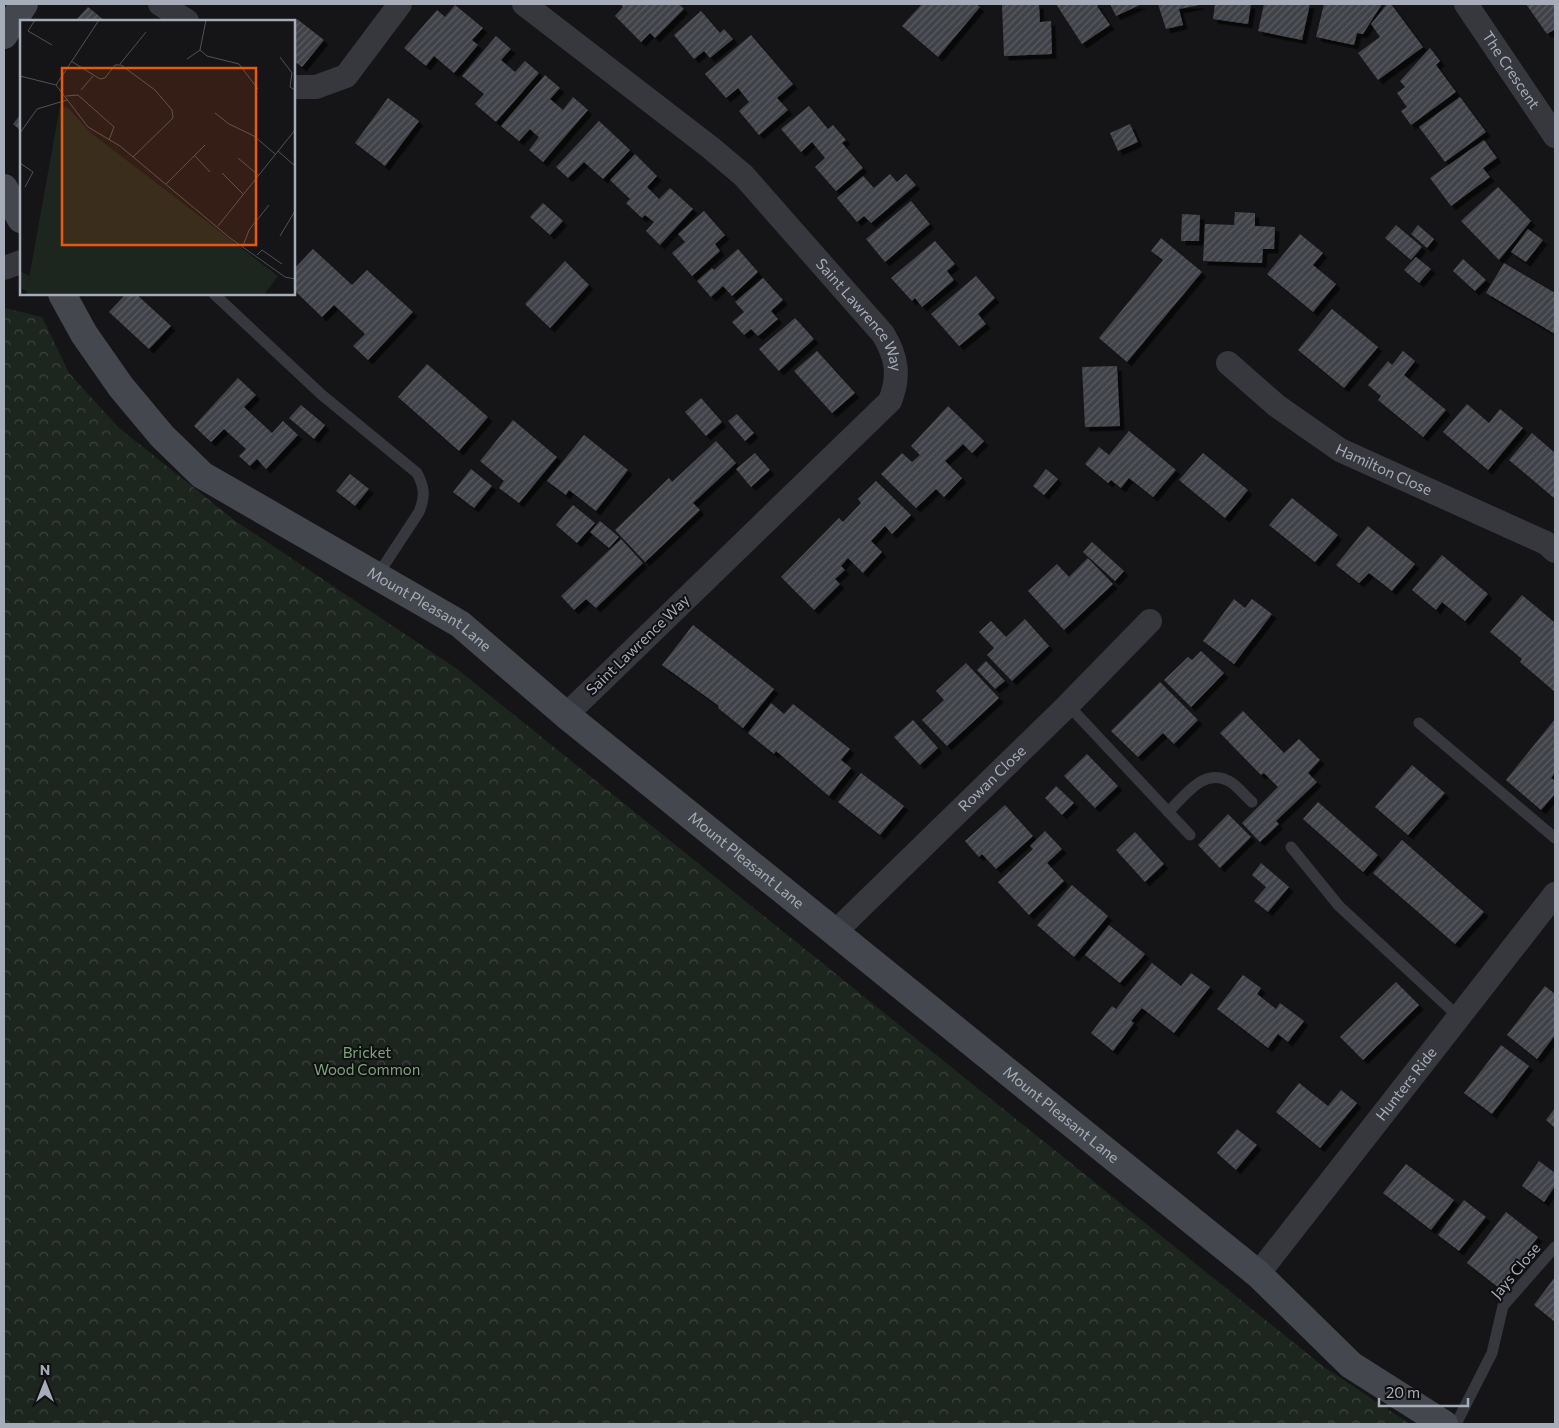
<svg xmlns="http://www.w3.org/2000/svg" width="1559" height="1428" font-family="Commissioner,sans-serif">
	<defs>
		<pattern id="forest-crowns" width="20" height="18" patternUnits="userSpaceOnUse" patternTransform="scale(1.25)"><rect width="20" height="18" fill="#1d261e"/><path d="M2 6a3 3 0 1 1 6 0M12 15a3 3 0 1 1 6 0" fill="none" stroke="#3b433d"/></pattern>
		<pattern id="building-hatch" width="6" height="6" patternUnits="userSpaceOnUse" patternTransform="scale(1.25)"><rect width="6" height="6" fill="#414348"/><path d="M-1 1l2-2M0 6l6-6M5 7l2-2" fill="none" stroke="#5a5b60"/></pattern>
		<filter id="shadow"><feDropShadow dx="4.5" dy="4.5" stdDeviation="0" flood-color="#0009"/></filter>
	</defs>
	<rect width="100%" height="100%" fill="#151517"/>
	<polygon fill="url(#forest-crowns)" points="4,308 42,317 69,373 118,427 234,520 457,669 1324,1367 1410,1424 4,1424"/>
	<g fill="url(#building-hatch)" filter="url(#shadow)">
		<polygon points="620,4 679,4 684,9 655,38 650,33 641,42 615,16 623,7"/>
		<polygon points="922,4 976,4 980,7 938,57 902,26"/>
		<polygon points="1039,4 1040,22 1051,21 1052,54 1004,56 1002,5"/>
		<polygon points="1056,4 1100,4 1097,6 1110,25 1082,44"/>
		<polygon points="1110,4 1142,4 1116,16"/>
		<polygon points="1158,4 1200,4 1200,5 1179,9 1183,25 1166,29"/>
		<polygon points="1215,4 1251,4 1248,24 1213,19"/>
		<polygon points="1264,4 1310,4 1302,40 1258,31"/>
		<polygon points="1324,4 1382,4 1363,34 1357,33 1354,45 1316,37"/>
		<polygon points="1387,4 1391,4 1423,47 1378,80 1358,53 1380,37 1371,24"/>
		<polygon points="1526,4 1555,4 1555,29 1547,34"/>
		<polygon points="455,5 483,28 472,40 478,45 454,73 434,56 426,66 404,48 437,10 445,17"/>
		<polygon points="88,7 105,21 75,21"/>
		<polygon points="701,11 720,33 724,29 733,39 710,58 704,51 694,59 674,35"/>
		<polygon points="297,19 324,40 302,67 294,61 294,24"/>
		<polygon points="751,35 793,84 777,98 788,110 759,135 739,111 749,102 738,88 726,98 705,74"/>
		<polygon points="496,36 511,49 501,60 515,72 525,61 539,73 496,122 475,104 484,94 462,76"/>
		<polygon points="1430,48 1440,61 1436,65 1456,92 1411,125 1401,111 1407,107 1397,93 1405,87 1400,81"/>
		<polygon points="545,75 560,88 550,99 563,110 573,97 588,110 543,162 529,150 539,137 533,132 530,129 519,141 501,126"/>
		<polygon points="1460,97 1486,132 1445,162 1419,127"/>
		<polygon points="388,98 419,121 385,166 355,143"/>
		<polygon points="809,106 828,129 833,125 846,140 842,143 863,168 836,191 815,167 825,158 812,142 801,152 781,129"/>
		<polygon points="21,114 21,131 13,124"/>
		<polygon points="599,121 630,150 603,179 584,162 568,178 556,167"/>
		<polygon points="1130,124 1138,142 1118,151 1110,133"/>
		<polygon points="1484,140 1497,158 1483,168 1490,177 1451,206 1430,178"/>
		<polygon points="635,154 657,176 647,187 659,199 670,188 693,209 660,245 646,231 654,222 645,215 642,218 626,203 630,199 610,180"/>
		<polygon points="890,174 897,182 906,174 916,185 871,223 864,216 857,222 837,198 863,176 874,188"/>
		<polygon points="1498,187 1531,221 1499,260 1461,221"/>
		<polygon points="911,201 930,224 885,262 866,239"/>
		<polygon points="543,203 563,221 550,235 530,217"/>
		<polygon points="704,211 725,235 715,244 720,251 692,276 672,253 685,242 678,234"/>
		<polygon points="1235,212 1255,213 1255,226 1275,227 1274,249 1263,249 1262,263 1203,261 1205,224 1234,225"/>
		<polygon points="1182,214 1200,215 1199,241 1181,241"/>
		<polygon points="1396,225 1422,247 1411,260 1385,238"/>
		<polygon points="1418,225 1434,239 1427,248 1411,234"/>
		<polygon points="1528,229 1543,240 1526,262 1511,252"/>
		<polygon points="1300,234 1323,253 1313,265 1336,284 1313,312 1267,274"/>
		<polygon points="1161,238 1202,272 1127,362 1099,338 1163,260 1151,251"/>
		<polygon points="935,241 955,264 947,271 954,280 922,307 915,298 912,301 891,278"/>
		<polygon points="313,249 352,285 367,270 413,312 368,360 353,346 365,334 334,305 322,317 294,290 294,269"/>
		<polygon points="738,249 758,272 732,296 723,286 711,297 697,281 712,268 714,270"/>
		<polygon points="1416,257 1431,269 1419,283 1404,270"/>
		<polygon points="1463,259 1486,280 1475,291 1453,271"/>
		<polygon points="565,261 589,285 550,328 525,304"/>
		<polygon points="1504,263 1555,293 1555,334 1486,293"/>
		<polygon points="976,276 995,298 978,314 986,324 959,346 931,314"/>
		<polygon points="763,278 783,300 771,311 778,319 758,336 751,329 744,335 732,322 744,312 735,302"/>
		<polygon points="126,294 136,294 171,326 149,349 109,312"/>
		<polygon points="1332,309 1378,347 1344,388 1298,350"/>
		<polygon points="795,318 814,339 779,371 759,349"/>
		<polygon points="817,351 855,393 832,413 794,371"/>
		<polygon points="1403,351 1415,361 1404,375 1446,410 1423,437 1378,400 1381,396 1368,385 1388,361 1392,365"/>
		<polygon points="427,364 488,417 459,451 398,397"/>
		<polygon points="1117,366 1120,426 1085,427 1082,367"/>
		<polygon points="238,378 256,395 244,407 272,433 283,421 298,435 266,469 257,459 250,466 239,456 246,449 224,429 211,442 194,426"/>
		<polygon points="701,398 722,422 706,436 685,412"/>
		<polygon points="1467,404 1489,423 1500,409 1523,428 1488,470 1443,432"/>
		<polygon points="301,405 325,425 314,439 289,418"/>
		<polygon points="948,406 984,441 972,453 963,444 945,461 962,478 944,497 936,489 916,508 881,474 902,453 912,462 920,455 911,446"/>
		<polygon points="737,414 754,433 745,441 728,421"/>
		<polygon points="513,420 557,457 519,503 499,488 504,481 480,461"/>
		<polygon points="1129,431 1176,470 1153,497 1129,478 1121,488 1111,480 1108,483 1085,464 1099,447 1109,455"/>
		<polygon points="1532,433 1555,453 1554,498 1509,460"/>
		<polygon points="584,435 628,470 596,511 569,490 566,495 547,481"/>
		<polygon points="716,441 736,463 693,503 700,510 645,562 615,530 669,478 672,482"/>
		<polygon points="755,453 770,470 751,487 736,469"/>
		<polygon points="1203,453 1248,490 1225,518 1179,480"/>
		<polygon points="471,469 492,486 474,508 453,492"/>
		<polygon points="1046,469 1058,479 1044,495 1033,486"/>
		<polygon points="350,474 369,489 355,506 336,491"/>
		<polygon points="876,481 911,515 892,534 885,526 871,541 882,552 863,573 848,558 841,566 845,570 835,579 840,584 814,610 781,577 839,518 843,522 861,503 858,499"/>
		<polygon points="1292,498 1338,535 1315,562 1269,525"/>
		<polygon points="573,505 595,523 577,543 556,525"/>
		<polygon points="600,521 619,537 609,548 590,532"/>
		<polygon points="1368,526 1415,564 1392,591 1369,573 1359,583 1336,565"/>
		<polygon points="621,539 643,563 596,608 586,599 574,610 561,596"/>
		<polygon points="1092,542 1124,571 1115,581 1083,552"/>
		<polygon points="1442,555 1488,594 1465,621 1442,602 1436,610 1412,590"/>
		<polygon points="1088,558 1113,584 1064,630 1028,591 1057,564 1069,577"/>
		<polygon points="1522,595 1554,622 1555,621 1555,692 1520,662 1522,659 1490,632"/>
		<polygon points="1234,599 1245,608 1252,599 1272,614 1234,664 1203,641"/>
		<polygon points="1025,619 1049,646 1012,681 987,655 994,648 979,632 991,621 1006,637"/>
		<polygon points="693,625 774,689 743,728 718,708 719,706 662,665"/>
		<polygon points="1201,651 1224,673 1191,707 1164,680 1188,657 1192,660"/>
		<polygon points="986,661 1005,681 995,689 977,670"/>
		<polygon points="966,663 999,698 947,746 922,720 944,700 936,691"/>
		<polygon points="1160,682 1198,720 1174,744 1163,733 1138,757 1111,731"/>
		<polygon points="771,703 784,714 793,704 850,749 841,760 851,768 829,796 776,751 774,754 748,733"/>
		<polygon points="1243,711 1284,753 1299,739 1320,760 1308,773 1317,782 1276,821 1279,824 1260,842 1242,823 1278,787 1264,773 1261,775 1220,733"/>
		<polygon points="1555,719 1555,773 1551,778 1555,781 1555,794 1541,810 1506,780"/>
		<polygon points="913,720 938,748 920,765 894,737"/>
		<polygon points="1087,754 1118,786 1095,808 1064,776"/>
		<polygon points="1412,765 1445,793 1408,835 1375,807"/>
		<polygon points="861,773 904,806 880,835 838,802"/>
		<polygon points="1056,786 1074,803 1062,815 1045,798"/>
		<polygon points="1318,802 1378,855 1363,872 1303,819"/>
		<polygon points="1005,805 1033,836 996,869 982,854 979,857 965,841"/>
		<polygon points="1228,814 1251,837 1220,868 1198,845"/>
		<polygon points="1045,831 1062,849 1047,863 1064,881 1029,915 998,882 1033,849 1030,846"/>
		<polygon points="1135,832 1164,864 1145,882 1116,850"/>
		<polygon points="1402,840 1484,912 1455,944 1373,873"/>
		<polygon points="1261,863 1289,887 1268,912 1254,901 1266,887 1252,875"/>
		<polygon points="1072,885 1108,916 1074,957 1037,925"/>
		<polygon points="1109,925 1145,954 1120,983 1085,955"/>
		<polygon points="1152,963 1181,986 1191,973 1210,987 1174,1033 1142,1008 1131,1021 1134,1023 1113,1051 1091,1033 1112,1006 1116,1009"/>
		<polygon points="1243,975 1261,988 1257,994 1276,1009 1280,1003 1304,1021 1288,1042 1278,1034 1268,1048 1217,1009"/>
		<polygon points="1396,982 1419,1005 1363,1060 1340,1037"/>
		<polygon points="1545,986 1555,994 1555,1035 1537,1059 1507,1035"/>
		<polygon points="1501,1045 1529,1066 1492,1114 1464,1093"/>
		<polygon points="1299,1083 1328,1106 1341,1090 1357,1103 1320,1148 1276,1112"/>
		<polygon points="1555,1108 1555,1128 1546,1120"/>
		<polygon points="1237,1129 1257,1145 1236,1170 1217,1153"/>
		<polygon points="1539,1161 1555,1173 1555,1186 1544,1202 1522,1186"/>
		<polygon points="1406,1164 1454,1200 1431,1230 1383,1193"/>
		<polygon points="1464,1200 1486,1217 1459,1251 1438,1235"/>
		<polygon points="1506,1212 1538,1237 1499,1288 1467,1263"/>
		<polygon points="1555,1277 1555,1322 1534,1305"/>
	</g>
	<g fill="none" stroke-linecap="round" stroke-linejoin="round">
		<g stroke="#36383d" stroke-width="11">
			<path d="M214 294 322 395 417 473C425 488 425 497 419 512L377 576"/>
			<polyline points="1068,705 1190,835"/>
			<polyline points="1419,723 1555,838"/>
			<path d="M1168 812C1186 795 1205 765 1232 783 1239 788 1245 796 1252 802"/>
			<polyline points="1291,847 1339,906 1459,1017"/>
			<polyline points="1456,1424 1492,1353 1503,1306 1555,1247"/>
		</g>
		<g stroke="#36383d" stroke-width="24">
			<polyline points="160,4 187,21"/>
			<path id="s1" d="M524 4 711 148 744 176 883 334C897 357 900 376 890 401L566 715"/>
			<path id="s2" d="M1466 4 1555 136"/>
			<polyline points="294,87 316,87 346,76 400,4"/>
			<polyline points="4,268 21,262"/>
			<path id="s3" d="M1228 363 1277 406 1340 450 1546 543 1555 551"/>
			<path id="s4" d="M834 933 1068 705 1150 621"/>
			<path id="s5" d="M1258 1274 1555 894"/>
		</g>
		<g stroke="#44474d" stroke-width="28">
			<polyline points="4,35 24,4"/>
			<polyline points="4,188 21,219"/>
			<path id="s6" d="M62 294 84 334 121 387 162 436 202 475 460 624 566 715 1258 1274 1351 1365 1444 1424"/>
		</g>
	</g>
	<g text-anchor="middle" stroke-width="4" stroke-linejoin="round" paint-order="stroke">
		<g font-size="15" fill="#a7adb8" stroke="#101012">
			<text dy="5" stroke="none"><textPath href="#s2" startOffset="80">The Crescent</textPath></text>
			<text dy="5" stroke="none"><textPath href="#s1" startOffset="461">Saint Lawrence Way</textPath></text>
			<text dy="5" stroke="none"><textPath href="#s3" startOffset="190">Hamilton Close</textPath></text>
			<text dy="5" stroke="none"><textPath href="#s6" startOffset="494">Mount Pleasant Lane</textPath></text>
			<text transform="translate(638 645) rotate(-44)" y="5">Saint Lawrence Way</text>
			<text dy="5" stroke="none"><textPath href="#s4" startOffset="221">Rowan Close</textPath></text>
			<text dy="5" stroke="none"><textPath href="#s6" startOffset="899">Mount Pleasant Lane</textPath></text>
			<text dy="5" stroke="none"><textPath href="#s5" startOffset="241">Hunters Ride</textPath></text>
			<text dy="5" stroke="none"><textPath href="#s6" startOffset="1304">Mount Pleasant Lane</textPath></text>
			<text transform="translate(1516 1271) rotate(-50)" y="5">Jays Close</text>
		</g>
		<g font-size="15" fill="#7da47d" stroke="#101012">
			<text x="367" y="1058">Bricket<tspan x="367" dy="17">Wood Common</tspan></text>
		</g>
	</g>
	<g transform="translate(20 20)">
		<rect width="275" height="275" fill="#151517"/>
		<path d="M0 251 9 256 7 271 0 268Z" fill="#1d261e"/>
		<path d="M40 86 48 88 71 113 258 256 244 275H6Z" fill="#1d261e"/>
		<path fill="none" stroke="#4f5257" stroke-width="1" d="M15 0 8 11 32 25M186 0 180 30 187 36 219 44 238 69M260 37 272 53 270 67 275 70M167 39 180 30M51 41 80 59 85 58 95 45H101L135 70 152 90 153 98 113 137M100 44 126 12M0 56 36 65 68 107 100 126 210 218 265 257 275 259M36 65 79 0M61 70 73 56M46 76 58 75 94 107 89 120M195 93 209 104 234 116 255 134M0 113 17 89 47 80M258 131 275 146M175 136 190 152M218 138 238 155M0 143 13 152 5 167M202 153 223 174M146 164 185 125M198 206 275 110M260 216 275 191M223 226 229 210 249 185M237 235 242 230 262 244"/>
		<path fill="#e8590c" fill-opacity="0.15" stroke="#e8590c" stroke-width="2.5" d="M42 48H236V225H42Z"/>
		<rect width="275" height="275" fill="none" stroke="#a7adb8" stroke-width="2.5"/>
	</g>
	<rect width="1559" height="1428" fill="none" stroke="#a7adb8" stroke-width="10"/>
	<g transform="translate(45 1383)" stroke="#101012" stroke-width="4" paint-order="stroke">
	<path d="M0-4L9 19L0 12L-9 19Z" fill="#a7adb8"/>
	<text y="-8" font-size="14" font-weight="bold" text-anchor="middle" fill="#a7adb8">N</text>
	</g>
	<path d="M1379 1398v8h89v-8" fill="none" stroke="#a7adb8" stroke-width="2.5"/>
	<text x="1386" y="1398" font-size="15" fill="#a7adb8" stroke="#101012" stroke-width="4" paint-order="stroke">20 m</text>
</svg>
